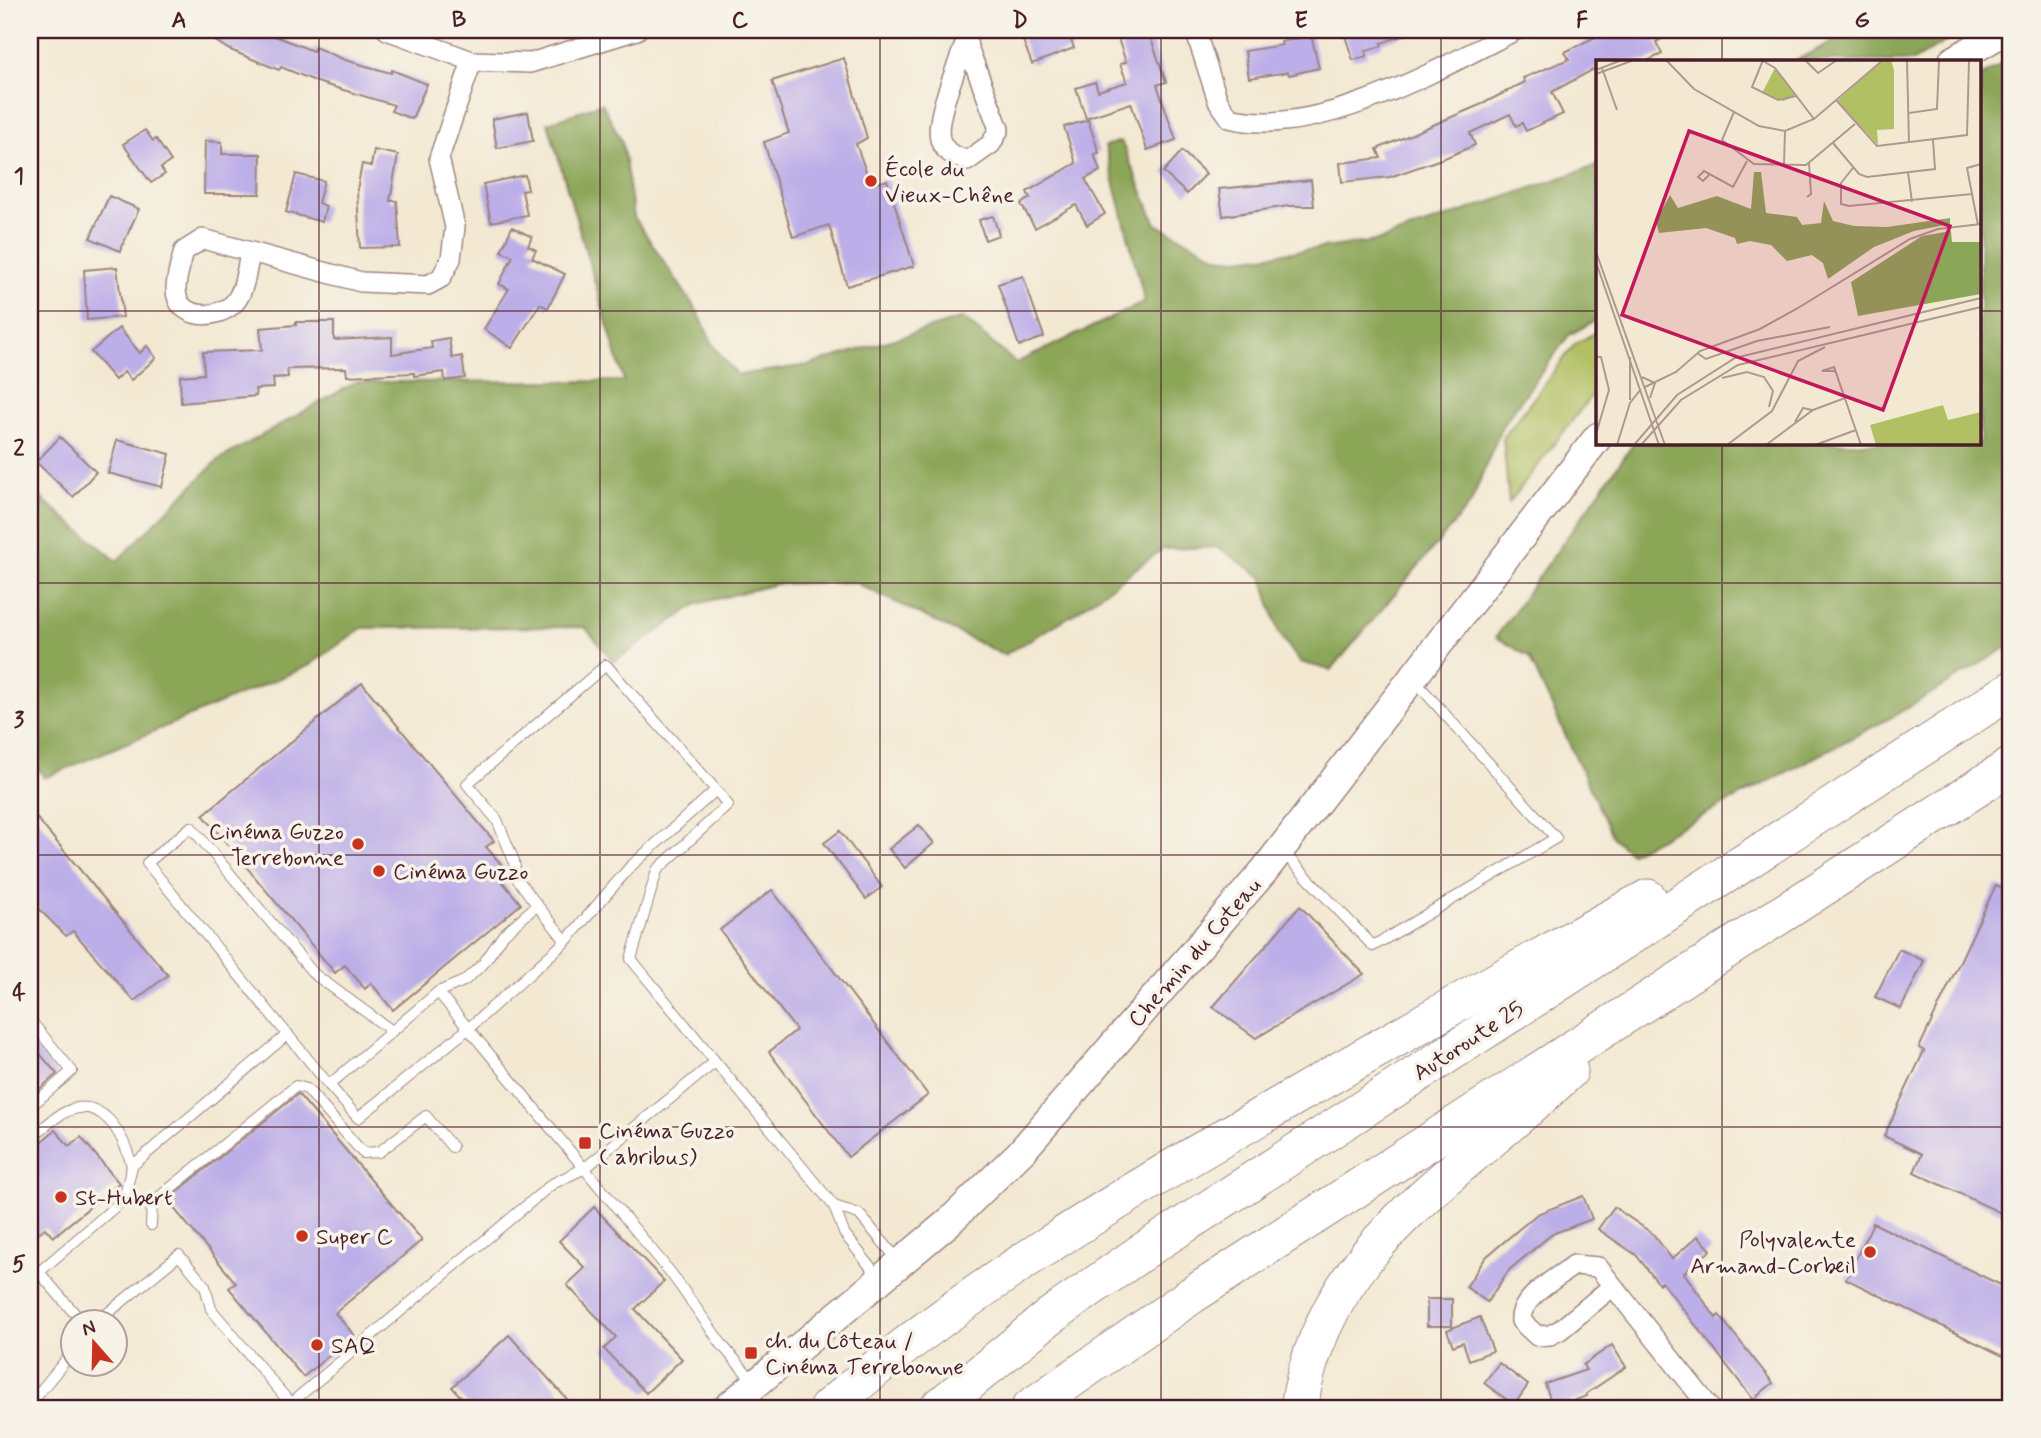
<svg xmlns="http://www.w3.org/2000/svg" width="2041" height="1438" font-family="Mynerve,sans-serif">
	<rect width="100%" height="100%" fill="#f7f3e8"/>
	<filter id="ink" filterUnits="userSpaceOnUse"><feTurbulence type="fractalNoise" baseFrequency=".0143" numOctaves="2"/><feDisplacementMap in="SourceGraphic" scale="14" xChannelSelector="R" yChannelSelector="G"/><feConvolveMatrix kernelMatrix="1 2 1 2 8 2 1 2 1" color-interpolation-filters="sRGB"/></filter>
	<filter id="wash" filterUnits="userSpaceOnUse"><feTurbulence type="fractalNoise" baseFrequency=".00686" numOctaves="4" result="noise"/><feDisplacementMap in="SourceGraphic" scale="28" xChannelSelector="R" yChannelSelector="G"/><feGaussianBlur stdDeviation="1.57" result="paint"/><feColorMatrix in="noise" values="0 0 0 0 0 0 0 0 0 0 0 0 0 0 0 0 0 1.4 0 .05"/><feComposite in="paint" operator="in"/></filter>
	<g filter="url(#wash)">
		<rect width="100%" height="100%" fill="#f3e9d3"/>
		<polygon fill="#b0c063" stroke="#7d7047" stroke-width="2" points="1598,331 1598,387 1509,503 1503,438 1575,344"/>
		<g fill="#8ca659" stroke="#6b6242" stroke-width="2">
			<polygon points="1854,30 1965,30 1913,61 1795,61"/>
			<polygon points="2011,59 2011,645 1894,716 1631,853 1613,838 1529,657 1496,637 1634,443 1980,443 1980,77"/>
			<polygon points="602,103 622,142 634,217 699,314 714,347 737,375 809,365 963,318 1016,363 1145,302 1105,146 1121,141 1156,224 1218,257 1238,259 1377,241 1598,165 1598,319 1569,335 1502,426 1471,503 1331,670 1300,662 1279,633 1262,577 1218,547 1163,549 1072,615 1004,655 854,582 776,584 697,604 614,662 585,627 362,628 308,666 44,778 30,755 30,489 117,561 218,460 356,382 624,381 548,123"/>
		</g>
		<g id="blocks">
			<g fill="#bcaee8">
				<polygon points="199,30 260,30 313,51 315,47 345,60 391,73 392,70 427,84 412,119 391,111 394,105 320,83 281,67 279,70 228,49"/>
				<polygon points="1019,30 1067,30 1074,48 1032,64"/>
				<polygon points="1115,30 1148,30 1166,82 1157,85 1176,140 1147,150 1131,103 1086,118 1076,88 1095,82 1098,91 1127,82 1120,64 1126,62"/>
				<polygon points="1343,30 1412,30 1413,32 1381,43 1382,46 1366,51 1367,56 1353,60"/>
				<polygon points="1609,30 1678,30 1656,42 1662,54 1647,61 1598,61 1598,67 1552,92 1563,114 1526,131 1522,123 1516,126 1510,114 1470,133 1475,145 1447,157 1390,177 1342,182 1340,163 1381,158 1377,149 1482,104 1525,82 1523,78 1569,59 1565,52"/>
				<polygon points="1311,35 1319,68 1289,75 1288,72 1249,78 1245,51 1282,45 1281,42"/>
				<polygon points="844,58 867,138 856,144 871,185 887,180 914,266 847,286 829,225 793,237 764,142 789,133 772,81"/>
				<polygon points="528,112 533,141 497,148 492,119"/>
				<polygon points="1088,120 1099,153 1094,154 1100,171 1085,179 1105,214 1087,225 1076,205 1035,228 1021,204 1030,198 1027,192 1076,163 1064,127"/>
				<polygon points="145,130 153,141 156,139 171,161 161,168 165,174 151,183 123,144"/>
				<polygon points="205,141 222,142 222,154 261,154 260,194 204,194"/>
				<polygon points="374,150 398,155 390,201 397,201 400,247 360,248 357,190 362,164 371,166"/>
				<polygon points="1182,151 1206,174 1187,194 1163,172"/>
				<polygon points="296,174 324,181 318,203 326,206 322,222 286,212"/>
				<polygon points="525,175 528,190 522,191 527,215 491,222 483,184"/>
				<polygon points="1311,180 1314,206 1289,206 1223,216 1219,189"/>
				<polygon points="109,196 139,209 120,251 90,238"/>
				<polygon points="993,216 999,235 985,240 979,220"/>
				<polygon points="512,227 532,237 528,246 536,250 532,258 565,274 548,308 540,304 512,348 484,329 509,289 499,284 513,256 501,251"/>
				<polygon points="117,267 123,317 87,320 84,270"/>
				<polygon points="1023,276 1044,337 1019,346 998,284"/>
				<polygon points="296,322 334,322 334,340 392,337 392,354 432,348 431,341 449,338 452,358 462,356 465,378 445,381 444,372 414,376 414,373 347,376 346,368 287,369 288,377 273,378 274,388 255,389 256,396 181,403 180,376 204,374 203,352 262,350 260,328 296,325"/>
				<polygon points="119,328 140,353 147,346 156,358 131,380 124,372 115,380 91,352"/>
				<polygon points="60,437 96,472 73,497 36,462"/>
				<polygon points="117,440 170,454 162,487 108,473"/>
				<polygon points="362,683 494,841 486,847 508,872 500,879 521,904 393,1010 371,983 365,989 345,965 335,973 203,815"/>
				<polygon points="30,810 168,975 134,1001 73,931 66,936 30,900"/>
				<polygon points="919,825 934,843 905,868 889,849"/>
				<polygon points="840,831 882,887 866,899 824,843"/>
				<polygon points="1996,885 2011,892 2011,1202 2005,1215 1914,1172 1922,1154 1884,1136 1924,1051 1919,1048"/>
				<polygon points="772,890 928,1095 848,1157 769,1052 796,1030 720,930"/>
				<polygon points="1300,906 1364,974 1256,1038 1213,1007"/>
				<polygon points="1899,949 1924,961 1901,1009 1875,997"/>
				<polygon points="30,1042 57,1074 30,1097"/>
				<polygon points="298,1094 422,1240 335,1313 354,1335 303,1377 229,1288 236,1283 167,1200"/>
				<polygon points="55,1130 69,1146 81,1137 119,1183 53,1237 45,1228 30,1240 30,1151"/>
				<polygon points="1583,1196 1592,1219 1552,1234 1509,1270 1487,1302 1466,1287 1486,1257 1537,1214"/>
				<polygon points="594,1207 664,1281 635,1309 682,1359 646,1393 604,1349 616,1337 567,1285 585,1268 559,1241"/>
				<polygon points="1614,1207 1653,1234 1672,1259 1698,1236 1711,1250 1684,1273 1716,1318 1719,1315 1773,1383 1753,1399 1662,1282 1659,1284 1636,1255 1598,1229"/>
				<polygon points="1873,1223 2011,1290 2011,1360 1846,1279"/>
				<rect x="1427" y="1299" width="25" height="27"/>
				<polygon points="1480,1317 1493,1351 1469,1360 1463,1342 1453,1346 1447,1330"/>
				<polygon points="509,1335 575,1408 471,1408 452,1387"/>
				<polygon points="1612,1345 1626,1367 1586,1394 1587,1396 1553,1408 1545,1384 1586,1370 1583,1365"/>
				<polygon points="1499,1363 1528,1385 1514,1405 1484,1383"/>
			</g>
		</g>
	</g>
	<g filter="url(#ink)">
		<use href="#blocks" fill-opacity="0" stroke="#9e847f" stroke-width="2"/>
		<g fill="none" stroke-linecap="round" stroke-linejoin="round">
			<g stroke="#9e847f" stroke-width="12">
				<g id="lane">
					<polyline points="716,790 728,805 657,870 631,959 834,1206 844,1233 880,1279"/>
					<polyline points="1281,850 1373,946 1556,838 1415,681"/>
					<polyline points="537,905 516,877 514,861 497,820 467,784 606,665 716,790 630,867 566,941"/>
					<polyline points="438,992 671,1273 723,1346 753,1381"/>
					<polyline points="30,1020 72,1071 30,1107"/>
					<polyline points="329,1085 438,992 464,981 483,964 504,934 537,905 566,941 469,1028 358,1118 329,1085 147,863 191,827 314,974 392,1031"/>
					<path d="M30 1139C40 1131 50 1121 60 1115 101 1090 123 1134 132 1166"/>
					<polyline points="834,1206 859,1214 898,1260"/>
					<polyline points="151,1225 152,1203 296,1086 307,1089 363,1153 379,1152 426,1116 452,1147"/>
					<polyline points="30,1263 39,1272 124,1199 132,1166 288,1034"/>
					<polyline points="39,1272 82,1322"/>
					<polyline points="97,1322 179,1255 205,1286 211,1309 290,1403"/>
					<polyline points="31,1408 39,1393 74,1350"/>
					<polyline points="285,1408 552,1184 585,1168 715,1062"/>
				</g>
			</g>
			<g stroke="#9e847f" stroke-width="22">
				<g id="street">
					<polyline points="387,30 472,61 530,63 637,30"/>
					<path d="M965 30 968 47 999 129 991 144 967 161C956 156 946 154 941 142 932 121 960 61 967 38"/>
					<path d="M1195 30 1218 101 1230 118C1316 140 1441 68 1516 30"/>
					<path d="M250 255C246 270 245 290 235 302 218 321 176 320 176 289 176 277 181 263 184 251L203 239 361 282 428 285 441 278 451 259 455 227 439 158 472 61"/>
					<path d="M1613 1286 1560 1330 1550 1335 1537 1336 1521 1321C1519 1298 1557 1278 1574 1265L1598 1267 1613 1286 1710 1408"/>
				</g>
			</g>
			<g stroke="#9e847f" stroke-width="31">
				<g id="secondary">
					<polyline points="1953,61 2006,30"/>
					<polyline points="727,1408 949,1222 1021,1152 1264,871 1598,437"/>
				</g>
			</g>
			<g stroke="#9e847f" stroke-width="39">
				<g id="highway">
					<path d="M828 1408C966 1290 1118 1198 1275 1108 1399 1036 1522 966 1648 898"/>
					<polyline points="938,1408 1049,1317 1142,1252 2011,690"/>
					<polyline points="1030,1408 1192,1295 2011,766"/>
					<path d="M1299 1408C1323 1244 1461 1175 1569 1071"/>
				</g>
			</g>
			<use href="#lane" stroke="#fff" stroke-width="10"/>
			<use href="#street" stroke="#fff" stroke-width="19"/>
			<use href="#secondary" stroke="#fff" stroke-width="28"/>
			<use href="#highway" stroke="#fff" stroke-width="37"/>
		</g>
	</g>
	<path fill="none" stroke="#4a1f2b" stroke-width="2" stroke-opacity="0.55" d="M319 30V1408M600 30V1408M880 30V1408M1161 30V1408M1441 30V1408M1722 30V61M30 311H1598M1980 311H2011M1722 443V1408M30 583H2011M30 855H2011M30 1127H2011"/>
	<g fill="#c8321e" stroke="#f7f3e8" stroke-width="2.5">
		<circle cx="871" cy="181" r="7"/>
		<circle cx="358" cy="844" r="7"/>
		<circle cx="379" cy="871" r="7"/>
		<rect x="578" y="1136" width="14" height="14" rx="3.5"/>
		<circle cx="61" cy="1197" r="7"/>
		<circle cx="302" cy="1236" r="7"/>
		<circle cx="1870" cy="1252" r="7"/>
		<circle cx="317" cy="1345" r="7"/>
		<rect x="744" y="1346" width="14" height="14" rx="3.5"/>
	</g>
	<g text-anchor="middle" stroke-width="7" stroke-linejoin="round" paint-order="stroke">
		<g font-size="23" fill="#4a1f2b" stroke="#f7f3e8" text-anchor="start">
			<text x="885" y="176">École du<tspan x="885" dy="26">Vieux-Chêne</tspan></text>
			<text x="344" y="839" text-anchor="end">Cinéma Guzzo<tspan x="344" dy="26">Terrebonne</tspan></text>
			<text x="393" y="879">Cinéma Guzzo</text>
			<text x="599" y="1138">Cinéma Guzzo<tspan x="599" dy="26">( abribus)</tspan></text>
			<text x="75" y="1205">St-Hubert</text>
			<text x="316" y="1244">Super C</text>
			<text x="1856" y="1247" text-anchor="end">Polyvalente<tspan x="1856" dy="26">Armand-Corbeil</tspan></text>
			<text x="765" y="1348">ch. du Côteau /<tspan x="765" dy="26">Cinéma Terrebonne</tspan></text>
			<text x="331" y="1353">SAQ</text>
		</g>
		<g font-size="23" fill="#4a1f2b" stroke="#f7f3e8">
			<text transform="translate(1194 952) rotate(-49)" y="8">Chemin du Coteau</text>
			<text transform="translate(1468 1040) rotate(-33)" y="8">Autoroute 25</text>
		</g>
	</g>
	<g transform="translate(1596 60)">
		<rect width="385" height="385" fill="#f3e9d3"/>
		<path d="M287 0H295L298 10V69L281 70 282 85 241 41ZM179 8 200 36 187 41 166 33ZM347 345 352 360 385 352V385H280L274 365Z" fill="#b0c063"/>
		<path d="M158 112H165L170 153 201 157 206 165 225 163 228 141 237 161 258 166 291 167 354 158V164L318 171 278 187 232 219 227 203 216 195 191 201 175 185 154 181 141 184 139 178 110 168 63 173 60 161 74 135 82 148 121 136 155 149ZM355 171 356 182H385V234L262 256 255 222 326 176Z" fill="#8ca659"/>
		<path fill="none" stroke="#af9890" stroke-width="2" d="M70 0 98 29 163 66 189 71 218 59 287 0M167 0 156 27 182 40 200 36M209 0 222 13 241 0M311 0 313 83M167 1 179 8 218 59M6 8 21 50M0 10 26 0M0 14 38 0M240 40 281 86 371 75 373 0M138 52 126 80 158 104 210 105 259 64M313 53 341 49 343 0M237 83 263 114 271 117 339 109 337 80M188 105 189 71M257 108 245 123V144L253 146 376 134M312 112 316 142M113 115 107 121 102 117 108 111 137 127 151 101M211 137 215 134 213 103M382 165 371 108 385 104M0 192 69 385M1 205 63 385M101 293 110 299 161 281 234 267M0 297H5L13 330 0 374M34 297V340M240 311H226L238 307 265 385M46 317 59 323 54 338M126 318 151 312 168 317 177 331 173 347M49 327 80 312 104 291 164 269 202 248 314 179 342 169 385 164M199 362 207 348 216 350M21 385 34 343 45 329M38 385 81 335 139 298 385 238M45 385 85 340 142 305 385 247M131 385 176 351 202 301 229 287M170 385 217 350 249 338M219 385 260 370"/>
		<path fill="#c2185b" fill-opacity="0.15" stroke="#c2185b" stroke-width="3.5" d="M93 71 354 166 287 350 26 255Z"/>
		<rect width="385" height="385" fill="none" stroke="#4a1f2b" stroke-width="3.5"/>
	</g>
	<rect width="2041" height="1438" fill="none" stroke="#f7f3e8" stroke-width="77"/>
	<g transform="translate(94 1343) rotate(340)"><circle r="33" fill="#f7f3e8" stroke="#b29e9c" stroke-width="2"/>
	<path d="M0-5L12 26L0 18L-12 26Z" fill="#c8321e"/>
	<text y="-10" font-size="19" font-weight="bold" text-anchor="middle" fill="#4a1f2b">N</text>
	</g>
	<rect x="38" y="38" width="1964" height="1362" fill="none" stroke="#4a1f2b" stroke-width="2.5"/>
	<g font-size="23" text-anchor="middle" font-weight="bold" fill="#4a1f2b">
		<text x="179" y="27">A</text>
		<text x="459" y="27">B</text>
		<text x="740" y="27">C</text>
		<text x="1020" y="27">D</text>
		<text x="1301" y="27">E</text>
		<text x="1582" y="27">F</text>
		<text x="1862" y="27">G</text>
		<text x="19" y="183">1</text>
		<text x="19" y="455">2</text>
		<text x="19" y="727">3</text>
		<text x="19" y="999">4</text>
		<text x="19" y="1271">5</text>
	</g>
</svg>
